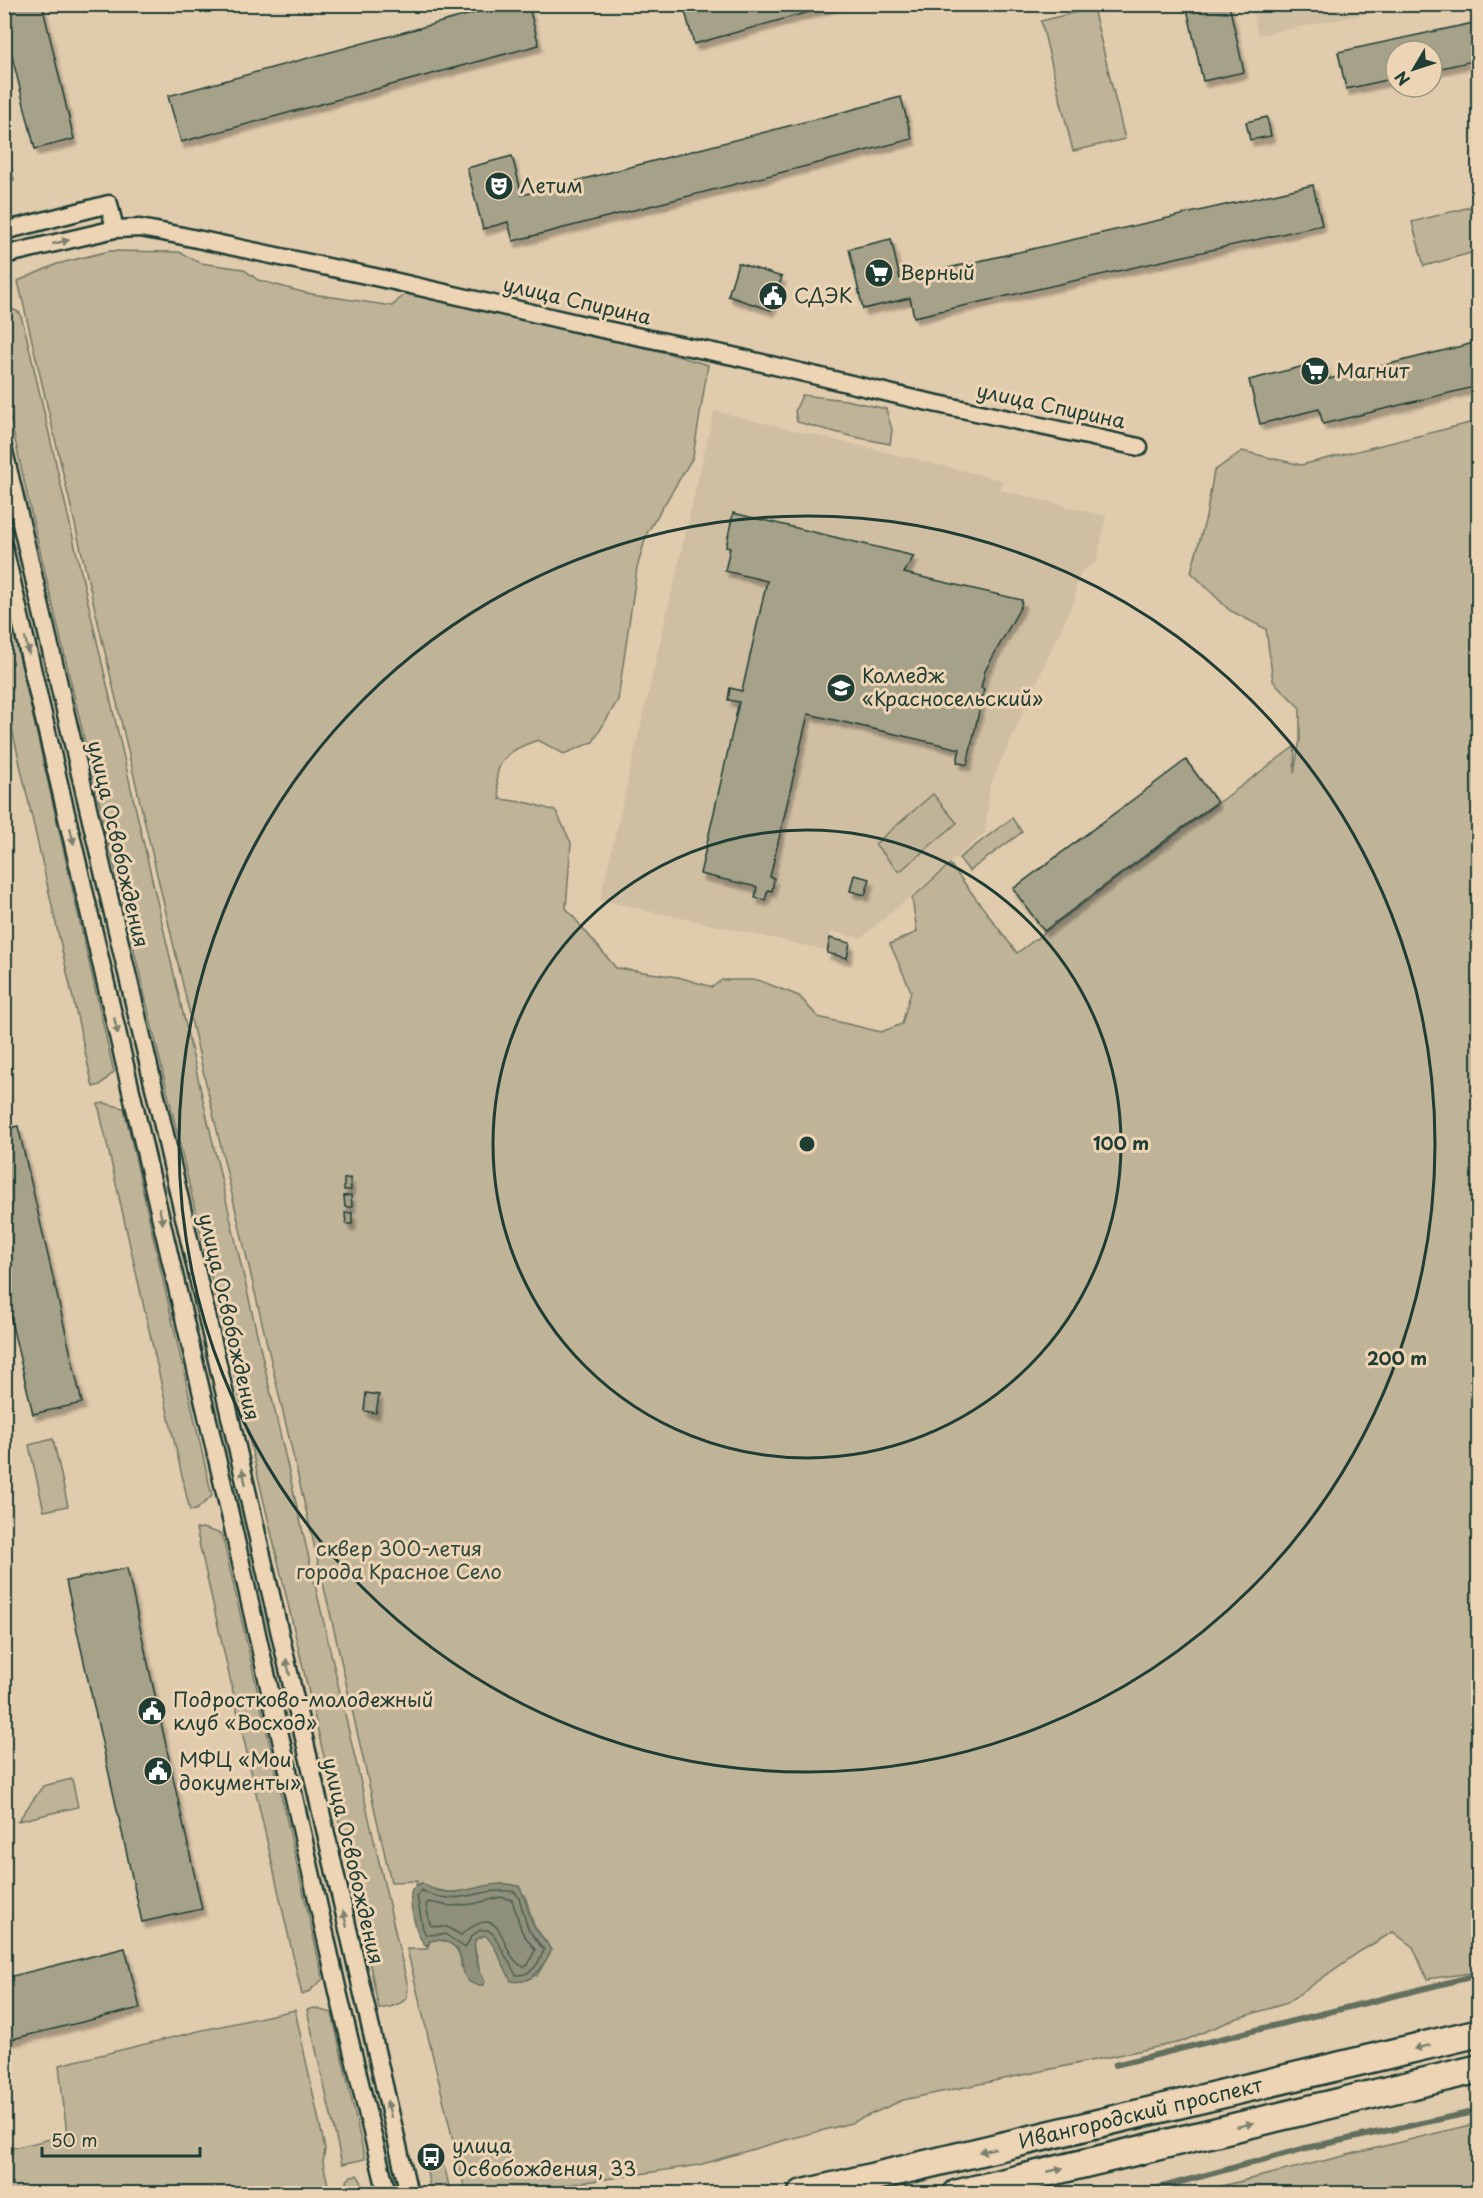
<svg xmlns="http://www.w3.org/2000/svg" width="1483" height="2198" font-family="'Playpen Sans',sans-serif">
	<defs>
		<filter id="shadow"><feDropShadow dx="3.5" dy="6" stdDeviation="1.5" flood-color="#0004"/></filter>
	</defs>
	<rect width="100%" height="100%" fill="#e0cbac"/>
	<filter id="ink" filterUnits="userSpaceOnUse"><feTurbulence type="fractalNoise" baseFrequency=".0167" numOctaves="2"/><feDisplacementMap in="SourceGraphic" scale="12" xChannelSelector="R" yChannelSelector="G"/><feConvolveMatrix kernelMatrix="1 2 1 2 8 2 1 2 1" color-interpolation-filters="sRGB"/></filter>
	<g filter="url(#ink)">
		<g fill="#cfbea2">
			<polygon points="1251,5 1251,4 1413,5 1258,35"/>
			<polygon points="714,411 1002,480 1000,490 1106,516 1097,562 1081,572 1076,585 1075,598 990,785 985,833 861,938 831,932 827,950 600,900"/>
			<polygon points="4,1470 14,1518 5,1521 4,1521"/>
		</g>
		<g fill="#bfb398" stroke="#6f7866" stroke-width="1.5">
			<polygon points="1093,8 1125,139 1073,151 1041,21"/>
			<polygon points="5,139 14,180 5,173"/>
			<polygon points="1478,205 1478,251 1424,266 1412,222"/>
			<path d="M109 251 179 252 201 263 243 269 258 280 306 293 392 306 406 293C453 304 500 313 547 323 601 335 655 349 708 365L693 457 647 533 637 568 618 700 593 742 564 754 538 740C520 746 500 754 497 775 496 782 499 791 500 799L529 803 556 811 571 843 566 908 616 968 678 977 712 987 722 980H758L799 996 818 1017 881 1032 902 1024 911 991 890 944 917 932 912 898 950 864 1017 953 1295 746 1294 773 1300 740V708L1273 681 1266 629 1229 610 1191 572 1206 517 1214 471 1242 451 1301 465 1478 421V1972L1427 1979 1413 1947 1393 1932 1359 1952 1287 2003 1235 2019 1181 2042 903 2100 851 2123 778 2142 699 2165 540 2189 465 2190 407 1949H427L430 1941C448 1935 462 1949 461 1967L481 1976 474 1945 475 1940 485 1935C496 1943 500 1963 509 1973L537 1976 551 1951 547 1943 534 1926 525 1895 501 1884 471 1891 449 1892 428 1888 422 1883 416 1885 417 1881 391 1882 335 1634 18 281 57 264Z"/>
			<path d="M12 309 20 313 26 334 408 1987 407 1998C399 2006 389 2007 379 2009L346 1850 35 530 5 395V310Z"/>
			<polygon points="802,395 846,400 886,409 892,430 890,444 850,436 797,422 795,411"/>
			<polygon points="4,589 114,1072 100,1085 93,1087 5,698"/>
			<polygon points="933,794 957,823 899,872 875,844"/>
			<polygon points="1012,818 1022,832 969,871 959,858"/>
			<polygon points="104,1103 124,1108 212,1496 196,1510 190,1511 98,1104"/>
			<polygon points="53,1439 68,1506 44,1511 29,1445"/>
			<polygon points="202,1528 222,1534 323,1979 307,1993 302,1995 196,1529"/>
			<polygon points="72,1779 78,1807 18,1821 43,1786"/>
			<polygon points="313,2008 332,2013 365,2159 342,2164 307,2010"/>
			<polygon points="295,2010 325,2149 323,2163 330,2193 5,2193 5,2150 67,2135 59,2065 203,2030"/>
			<polygon points="1478,2123 1478,2193 1193,2193"/>
			<path d="M433 2159C448 2162 447 2181 450 2193H431L426 2167 427 2162Z"/>
			<polygon points="357,2175 361,2181 364,2193 349,2193 347,2181 351,2176"/>
		</g>
		<path fill="#90917b" stroke="#636f5f" stroke-width="1.5" d="M422 1883C450 1903 473 1885 500 1884 506 1883 513 1885 519 1886 527 1899 527 1914 534 1927 540 1936 547 1941 551 1951 542 1968 533 1985 511 1981 507 1972 493 1941 485 1935L475 1940C473 1952 478 1971 485 1982L483 1985C457 1987 466 1960 457 1949 456 1948 451 1944 449 1943 442 1939 437 1939 430 1941L427 1946C416 1939 408 1901 412 1889Z"/>
		<g fill="none" stroke-linecap="round" stroke-linejoin="round">
			<g stroke="#4c5f50" stroke-width="1.5">
				<path d="M421 1890C455 1910 483 1885 515 1892L519 1898 528 1929 544 1950C539 1963 532 1976 516 1975L494 1935 488 1930H480L472 1936 465 1948 445 1934 426 1935 423 1929 417 1896Z"/>
				<path d="M501 1897 512 1900 522 1932 535 1950 528 1965 524 1967C497 1956 508 1896 461 1935L447 1927 432 1926 430 1924 426 1905 428 1902 451 1906 473 1904Z"/>
			</g>
			<g stroke="#636f5f" stroke-width="6">
				<polyline points="1115,2065 1478,1975"/>
				<polyline points="1136,2194 1306,2148 1478,2111"/>
			</g>
		</g>
		<g fill="#a6a189" stroke="#1f3d34" stroke-width="1.5" filter="url(#shadow)">
			<polygon points="4,4 42,4 74,139 35,149 4,24"/>
			<polygon points="508,4 528,4 539,45 181,142 168,96"/>
			<polygon points="683,4 838,4 694,44"/>
			<polygon points="1186,4 1229,4 1244,72 1203,81"/>
			<polygon points="1478,22 1478,60 1432,70 1432,51 1396,51 1396,78 1346,89 1338,52"/>
			<polygon points="901,97 912,139 513,241 508,222 483,229 467,168 512,156 522,195"/>
			<polygon points="1267,117 1271,136 1250,140 1246,122"/>
			<polygon points="1313,185 1322,225 914,317 910,298 863,309 849,249 891,239 900,279"/>
			<polygon points="738,263 782,277 771,310 728,296"/>
			<polygon points="1478,342 1478,386 1323,424 1319,409 1260,424 1249,380 1324,361 1329,379"/>
			<polygon points="733,513 914,556 904,573 1022,600 1021,606 985,671 981,688 984,689 967,765 957,762 960,749 808,714 770,877 774,878 772,891 768,890 765,900 755,898 757,887 700,874 739,702 728,700 730,688 742,691 767,581 725,571 730,548 726,547"/>
			<polygon points="1186,760 1217,802 1044,931 1013,889"/>
			<polygon points="854,875 870,879 865,895 850,891"/>
			<polygon points="830,938 850,943 847,958 827,953"/>
			<polygon points="18,1126 82,1403 33,1414 4,1291 4,1129"/>
			<polygon points="350,1178 351,1190 344,1190 344,1179"/>
			<polygon points="351,1195 352,1207 345,1207 344,1196"/>
			<polygon points="345,1213 352,1213 352,1224 346,1224"/>
			<polygon points="366,1393 379,1395 376,1413 364,1411"/>
			<polygon points="127,1568 202,1909 142,1922 66,1581"/>
			<polygon points="125,1948 140,2008 4,2041 4,1978"/>
		</g>
		<g fill="none" stroke-linecap="round" stroke-linejoin="round">
			<g stroke="#1f3d34" stroke-width="21">
				<g id="minor">
					<polyline points="4,231 109,204 115,229"/>
					<polyline points="4,255 115,229 140,228 178,235 389,280 602,329 733,356 910,398 1139,447"/>
					<polyline points="4,451 164,1130 409,2194"/>
					<polyline points="4,548 229,1510 339,1996 387,2194"/>
				</g>
			</g>
			<g stroke="#1f3d34" stroke-width="32">
				<g id="trunk">
					<path id="s1" d="M802 2194 1478 2033"/>
					<polyline points="957,2194 1478,2069"/>
				</g>
			</g>
			<use href="#minor" stroke="#ecd4b4" stroke-width="16"/>
			<use href="#trunk" stroke="#ecd4b4" stroke-width="27"/>
		</g>
		<defs><path id="oneway-solid" d="M-6-.8H1V-3.2L6.5 0L1 3.2V.8H-6Z" transform="scale(1.5)"/></defs>
		<g fill="#7b816e">
			<use href="#oneway-solid" transform="translate(61 242) rotate(-13)"/>
			<use href="#oneway-solid" transform="translate(27 646) rotate(77)"/>
			<use href="#oneway-solid" transform="translate(72 836) rotate(77)"/>
			<use href="#oneway-solid" transform="translate(116 1026) rotate(77)"/>
			<use href="#oneway-solid" transform="translate(161 1216) rotate(77)"/>
			<use href="#oneway-solid" transform="translate(244 1477) rotate(-103)"/>
			<use href="#oneway-solid" transform="translate(288 1667) rotate(-103)"/>
			<use href="#oneway-solid" transform="translate(345 1919) rotate(-103)"/>
			<use href="#oneway-solid" transform="translate(1422 2047) rotate(167)"/>
			<use href="#oneway-solid" transform="translate(389 2109) rotate(-103)"/>
			<use href="#oneway-solid" transform="translate(1245 2125) rotate(-13)"/>
			<use href="#oneway-solid" transform="translate(987 2150) rotate(167)"/>
			<use href="#oneway-solid" transform="translate(1055 2170) rotate(-13)"/>
		</g>
	</g>
	<g fill="none" stroke="#1f3d34" stroke-width="3">
		<circle cx="807" cy="1144" r="314"/>
		<circle cx="807" cy="1144" r="628"/>
	</g>
	<defs>
		<g id="theatre-disc" transform="scale(1.5)"><circle r="9.5" fill="#1f3d34" stroke="#ecd4b4"/><path d="M-5-5.5Q0-4 5-5.5V0Q5 5 0 6Q-5 5-5 0ZM-3.3-2.5H-1v1.5H-3.3ZM1-2.5H3.3v1.5H1ZM-2.8 1Q0 5.5 2.8 1Z" fill="#fff"/></g>
		<g id="supermarket-disc" transform="scale(1.5)"><circle r="9.5" fill="#1f3d34" stroke="#ecd4b4"/><path d="M-6-5.5h2.5l.6 2H6L4.5 2H-2.5L-4.4-4H-6ZM-1.5 3.2a1.3 1.3 0 1 0 .1 0ZM3 3.2a1.3 1.3 0 1 0 .1 0Z" fill="#fff"/></g>
		<g id="civic-disc" transform="scale(1.5)"><circle r="9.5" fill="#1f3d34" stroke="#ecd4b4"/><path d="M-.6-6.5H3V-4.5H.6V-3L4-1V1h2V6H-6V1h2V-1L-.6-3ZM-1.2 2.5V6h2.4V2.5Z" fill="#fff"/></g>
		<g id="university-disc" transform="scale(1.5)"><circle r="9.5" fill="#1f3d34" stroke="#ecd4b4"/><path d="M0-5L7-2L0 1L-7-2ZM-4 1L0 2.5L4 1V4Q0 6-4 4Z" fill="#fff"/></g>
		<g id="bus-disc" transform="scale(1.5)"><circle r="9.5" fill="#1f3d34" stroke="#ecd4b4"/><path d="M-5-6H5V4H4V6H2V4H-2V6H-4V4H-5ZM-3.5-4V0h7V-4ZM-3.5 1.2v1.5H-2V1.2ZM2 1.2v1.5H3.5V1.2Z" fill="#fff"/></g>
	</defs>
	<g fill-rule="evenodd">
		<use href="#theatre-disc" x="499" y="186"/>
		<use href="#supermarket-disc" x="879" y="273"/>
		<use href="#civic-disc" x="773" y="296"/>
		<use href="#supermarket-disc" x="1315" y="371"/>
		<use href="#university-disc" x="841" y="688"/>
		<use href="#civic-disc" x="152" y="1711"/>
		<use href="#civic-disc" x="158" y="1771"/>
		<use href="#bus-disc" x="431" y="2157"/>
	</g>
	<g text-anchor="middle" stroke-width="6" stroke-linejoin="round" paint-order="stroke">
		<g font-size="20" fill="#1f3d34" stroke="#ecd4b4" text-anchor="start">
			<text x="520" y="193">Летим</text>
			<text x="900" y="280">Верный</text>
			<text x="794" y="303">СДЭК</text>
			<text x="1336" y="378">Магнит</text>
			<text x="862" y="683">Колледж<tspan x="862" dy="23">«Красносельский»</tspan></text>
			<text x="173" y="1707">Подростково-молодежный<tspan x="173" dy="23">клуб «Восход»</tspan></text>
			<text x="179" y="1767">МФЦ «Мои<tspan x="179" dy="23">документы»</tspan></text>
			<text x="452" y="2153">улица<tspan x="452" dy="23">Освобождения, 33</tspan></text>
		</g>
		<g font-size="20" fill="#1f3d34" stroke="#ecd4b4">
			<text transform="translate(577 301) rotate(13)" y="7">улица Спирина</text>
			<text transform="translate(1051 406) rotate(12)" y="7">улица Спирина</text>
			<text transform="translate(118 844) rotate(77)" y="7">улица Освобождения</text>
			<text transform="translate(229 1317) rotate(77)" y="7">улица Освобождения</text>
			<text transform="translate(353 1861) rotate(77)" y="7">улица Освобождения</text>
			<text dy="7" stroke="none"><textPath href="#s1" startOffset="348">Ивангородский проспект</textPath></text>
		</g>
		<g font-size="20" fill="#2f493e" stroke="#ecd4b4">
			<text x="399" y="1556">сквер 300-летия<tspan x="399" dy="23">города Красное Село</tspan></text>
		</g>
	</g>
	<circle cx="807" cy="1144" r="9" fill="#1f3d34" stroke="#ecd4b4" stroke-width="3"/>
	<g font-size="18" text-anchor="middle" font-weight="bold" fill="#1f3d34" stroke="#ecd4b4" stroke-width="6" stroke-linejoin="round" paint-order="stroke">
		<text x="1121" y="1150">100 m</text>
		<text x="1397" y="1365">200 m</text>
	</g>
	<rect width="1483" height="2198" fill="none" stroke="#ecd4b4" stroke-width="24"/>
	<rect x="12" y="12" width="1459" height="2174" fill="none" stroke="#1f3d34" stroke-width="2" filter="url(#ink)"/>
	<g transform="translate(1414 69) rotate(231)"><circle r="28" fill="#ecd4b4" stroke="#9a9881" stroke-width="1.5"/>
	<path d="M0-4.5L10 22L0 15L-10 22Z" fill="#1f3d34"/>
	<text y="-9" font-size="16" font-weight="bold" text-anchor="middle" fill="#1f3d34">N</text>
	</g>
	<path d="M42 2147v9h158v-9" fill="none" stroke="#1f3d34" stroke-width="3"/>
	<text x="51" y="2147" font-size="18" fill="#1f3d34" stroke="#ecd4b4" stroke-width="4.5" paint-order="stroke">50 m</text>
</svg>
